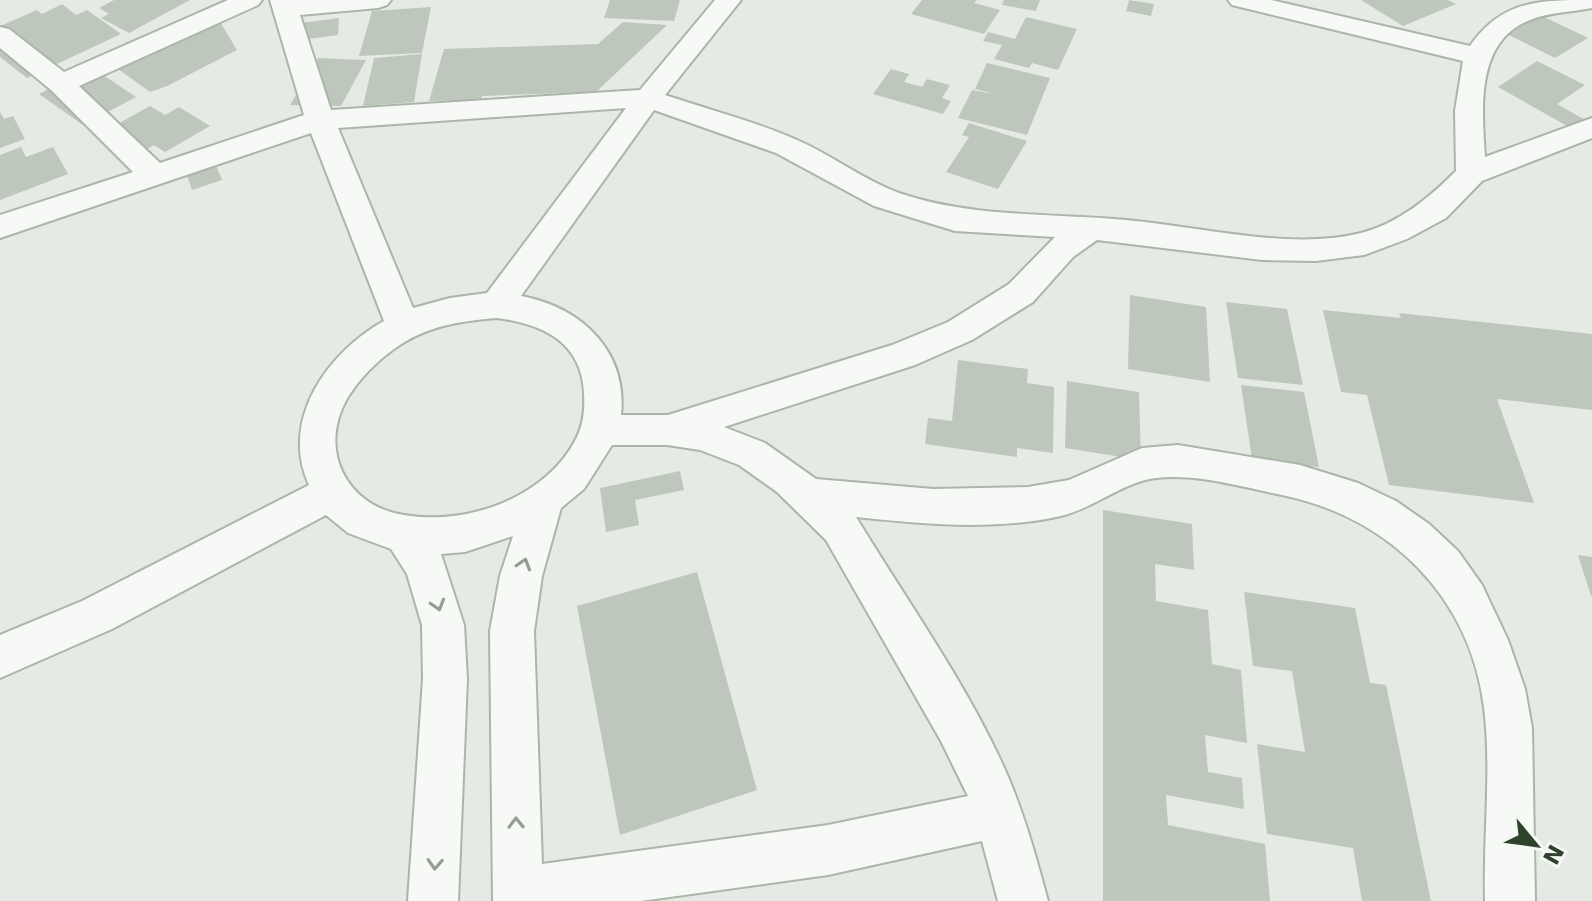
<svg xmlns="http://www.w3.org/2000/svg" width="1592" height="901" font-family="'DejaVu Sans',sans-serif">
	<rect width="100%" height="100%" fill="#e5ebe4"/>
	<g fill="#bdc7bb">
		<polygon points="114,0 190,0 129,33 101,18 109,14 99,8"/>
		<polygon points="610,0 680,0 674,21 604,18"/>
		<polygon points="922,0 977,0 974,3 1000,10 984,34 911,14"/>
		<polygon points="1004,0 1040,0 1036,11 1002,5"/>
		<polygon points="1129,0 1154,4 1151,16 1126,11"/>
		<polygon points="1361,0 1448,0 1456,4 1403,26"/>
		<polygon points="62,4 76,15 87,10 121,34 27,78 0,57 0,26 37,10 42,14"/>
		<polygon points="431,7 422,53 359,56 372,11"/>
		<polygon points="214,12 237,50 167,86 150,92 107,61"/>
		<polygon points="1540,15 1588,38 1555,58 1507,34"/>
		<polygon points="1026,17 1077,29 1058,70 1032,63 1029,68 994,59 1002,45 983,41 988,32 1015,39"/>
		<polygon points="339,18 338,35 285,42 286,25"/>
		<polygon points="623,22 667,25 596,92 482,96 481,100 429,101 444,49 598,44"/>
		<polygon points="422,54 414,102 363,106 374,58"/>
		<polygon points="318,58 366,60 341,106 290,105"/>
		<polygon points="1537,61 1585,85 1557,104 1592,124 1592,140 1498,87"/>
		<polygon points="987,63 1050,78 1027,135 958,118 972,90 995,94 975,89"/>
		<polygon points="91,67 136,97 83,125 39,94"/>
		<polygon points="891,69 909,74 904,82 922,87 927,79 950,85 942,98 951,101 943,114 873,94"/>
		<polygon points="150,106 165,115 179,107 210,126 165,152 154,145 134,157 96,136"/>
		<polygon points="0,112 4,119 13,116 25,139 0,148"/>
		<polygon points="969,123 1027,141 998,189 946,172 969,137 962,135"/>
		<polygon points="21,147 26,157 53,147 68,174 0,200 0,155"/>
		<polygon points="216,165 222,180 192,190 187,175"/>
		<polygon points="1130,295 1206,307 1210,382 1128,369"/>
		<polygon points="1226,302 1287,309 1303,385 1238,378"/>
		<polygon points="1323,310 1401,318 1399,313 1592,334 1592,410 1497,399 1534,503 1389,485 1367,395 1341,392"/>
		<polygon points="958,360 1028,369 1027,383 1054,387 1053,453 1017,448 1017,457 925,444 928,418 952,421"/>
		<polygon points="1067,381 1139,392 1141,460 1065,448"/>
		<polygon points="1241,385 1304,392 1319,467 1252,459"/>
		<polygon points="680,471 684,490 635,500 639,525 606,532 600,488"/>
		<polygon points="1103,510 1192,524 1194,570 1155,564 1156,601 1208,610 1212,664 1241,670 1247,743 1205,735 1208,772 1242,778 1244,809 1166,795 1168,825 1265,844 1270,901 1103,901"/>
		<polygon points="1578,555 1592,557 1592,596 1591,596"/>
		<polygon points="697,572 757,790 620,835 577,606"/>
		<polygon points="1244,592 1355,608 1370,683 1386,685 1431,901 1362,901 1353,848 1267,834 1257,744 1305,752 1292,671 1253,666"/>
	</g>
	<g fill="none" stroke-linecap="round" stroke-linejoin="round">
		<g stroke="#abb5a9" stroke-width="4">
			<path id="minor" d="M228 0H262L258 5 79 86 160 163 304 115 270 0H391L387 5 378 8 300 15 331 110 640 90 715 0H741L665 95C709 110 755 121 797 140 832 155 863 180 899 193 972 218 1050 213 1126 220 1197 226 1291 251 1361 233 1399 223 1429 198 1456 171L1455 111 1463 61 1232 5 1228 0H1271L1470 46C1502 0 1540 0 1592 0V8C1572 12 1550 12 1530 20 1475 41 1482 109 1485 157L1592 118V138L1482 181 1446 218 1407 239 1364 255 1316 261 1262 260 1097 240 1073 257 1033 302 972 340 915 365 724 427 765 443 816 479 933 489 1028 487 1069 480 1142 448 1178 445 1300 465 1358 483 1396 501 1429 524 1458 551 1482 585 1508 640 1525 689 1532 728 1535 901H1485C1483 837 1492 771 1484 707 1470 596 1389 517 1282 495 1242 487 1197 473 1156 478 1123 482 1094 508 1061 516 995 531 923 524 856 517 904 596 962 677 1001 761 1022 806 1035 853 1048 901H998L982 841 828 875 641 901H493L490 631 500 576 513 536 465 552 441 554 464 625 467 679 458 901H408L423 679 422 625 407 574 391 549 348 533 326 515 112 629 0 678V635L82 601 309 485C279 420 328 352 384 321L311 133 0 238V215L133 172 51 90 0 48V27L9 29 64 72ZM626 108 487 293 450 298 413 308 338 128ZM654 110 776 153 874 206 955 231 1055 237 1009 284 948 322 892 345 668 415H621C628 351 581 307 521 296ZM497 318C542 324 581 341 584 392 585 408 584 424 576 439 546 498 466 526 404 515 346 506 317 449 348 397 360 378 376 362 394 349 425 326 460 321 497 318ZM612 445H667L700 450 739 465 777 492 826 540 941 741 968 796 828 825 542 864 534 631 542 576 561 508 584 489Z"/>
		</g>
		<use href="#minor" fill="#f7f9f6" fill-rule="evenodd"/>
	</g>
	<defs><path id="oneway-chevron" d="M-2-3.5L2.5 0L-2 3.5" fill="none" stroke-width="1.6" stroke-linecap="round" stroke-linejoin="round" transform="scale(2)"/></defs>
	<g stroke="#939e91">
		<use href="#oneway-chevron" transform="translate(524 564) rotate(-73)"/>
		<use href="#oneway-chevron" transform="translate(438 605) rotate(73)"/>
		<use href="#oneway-chevron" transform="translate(516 823) rotate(-91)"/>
		<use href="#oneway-chevron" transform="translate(435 864) rotate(93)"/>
	</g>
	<g transform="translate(1536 845) rotate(119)" stroke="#f4f8f3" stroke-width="6" paint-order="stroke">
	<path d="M0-6L14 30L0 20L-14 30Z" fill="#2f422c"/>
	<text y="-12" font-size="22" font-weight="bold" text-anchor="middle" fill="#2f422c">N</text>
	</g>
</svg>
